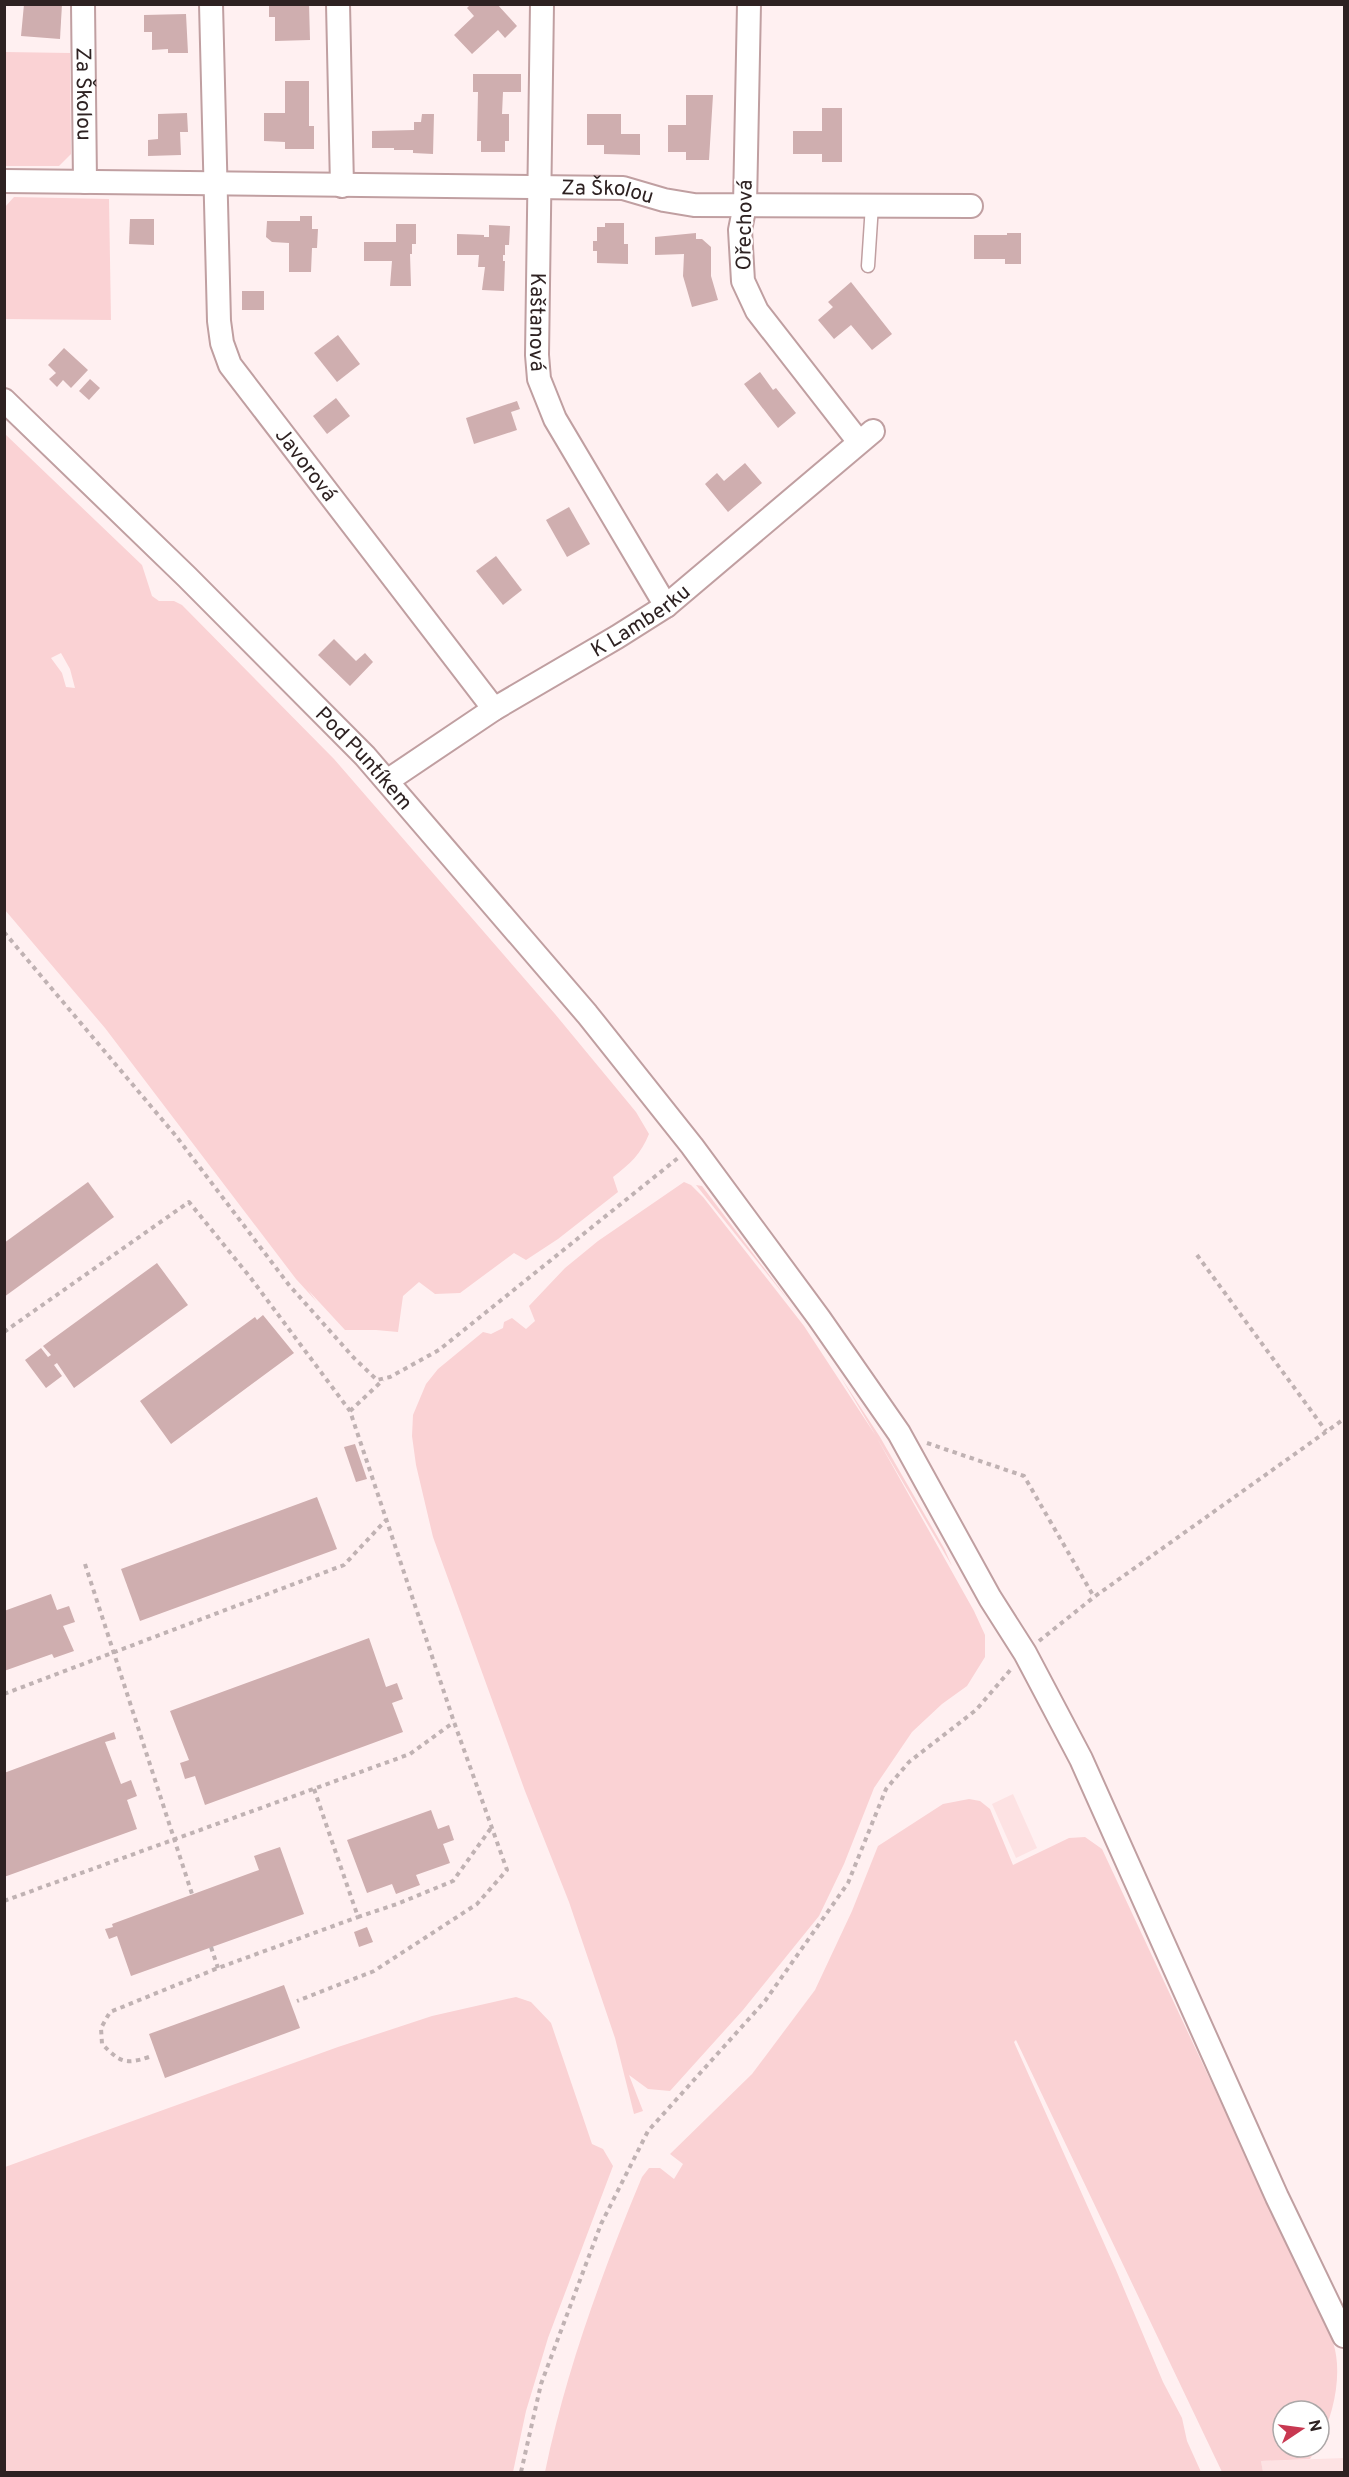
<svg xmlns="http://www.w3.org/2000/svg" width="1349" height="2477" font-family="Overpass,sans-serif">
	<rect width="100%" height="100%" fill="#fff0f1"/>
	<g fill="#fde2e3">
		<polygon points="1013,1794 1037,1848 1016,1858 992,1804"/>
		<polygon points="1344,2458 1344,2472 1263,2472 1261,2461"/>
	</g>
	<g fill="#fad2d4" fill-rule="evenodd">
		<polygon points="5,52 70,53 71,154 59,166 5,166"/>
		<polygon points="14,197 109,199 111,320 5,319 5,207"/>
		<path d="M5 434 142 565 152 596 159 601H174L182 605 334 759 555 1014 636 1112 649 1134C641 1154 630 1164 613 1177L618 1192 558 1239 526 1260 514 1253 460 1293 435 1294 419 1282 403 1296 398 1332 376 1330H345L308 1290 317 1302 296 1279 105 1028 5 910ZM61 653 70 669 75 688 66 687 62 673 51 658Z"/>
		<polygon points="684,1182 691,1185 703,1197 804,1326 876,1436 840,1376 880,1437 944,1548 952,1566 877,1438 974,1611 985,1635 985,1657 967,1686 942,1704 912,1732 874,1788 844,1864 819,1916 743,2010 670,2091 648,2089 629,2075 643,2111 634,2114 615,2038 569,1902 525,1791 433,1537 416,1465 412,1436 413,1415 426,1384 438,1369 483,1332 491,1334 503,1328 504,1322 512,1318 526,1329 535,1321 529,1306 565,1268 598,1241"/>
		<polygon points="696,1185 702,1186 792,1305"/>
		<path d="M969 1799 980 1801 990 1809 1013 1865 1069 1838 1085 1837 1102 1849 1333 2342C1343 2373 1334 2414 1319 2443V2411H1283V2447H1317L1310 2459 1261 2461 1263 2472H1222L1016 2040 1014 2042 1116 2270 1163 2382 1182 2418 1187 2441 1201 2472H545C566 2370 602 2273 642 2177L649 2168H660L674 2179 683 2164 670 2154 752 2074 815 1990 852 1911 878 1846 943 1804Z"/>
		<polygon points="516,1997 531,2002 551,2023 592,2144 603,2149 613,2166 548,2338 526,2411 513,2472 5,2472 5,2167 338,2047 432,2016"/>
	</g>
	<g fill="#cfaeaf">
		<polygon points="24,4 62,4 60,39 21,36"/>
		<polygon points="269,4 309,4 310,40 275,41 275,17 269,17"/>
		<polygon points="471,4 497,4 517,26 505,38 498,30 472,54 454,35 474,16 467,8"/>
		<polygon points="186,14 188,53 168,53 168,49 152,50 152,32 144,32 144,15"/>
		<polygon points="473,74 521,74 521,92 503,92 502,114 509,114 509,141 505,141 505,152 481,152 481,141 477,141 478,92 473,92"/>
		<polygon points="285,81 309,81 309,126 314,126 314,149 285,149 285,142 264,141 264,113 285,113"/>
		<polygon points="686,95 713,95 709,160 686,160 686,152 668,152 668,125 686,125"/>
		<polygon points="822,108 842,108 842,162 822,162 822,154 793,154 793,131 822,131"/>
		<polygon points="187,113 188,132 180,132 181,155 148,156 148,140 158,139 158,114"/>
		<polygon points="422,114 434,114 433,154 413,153 413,150 394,150 394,148 372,148 372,131 414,130 414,122 421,122"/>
		<polygon points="587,114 621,114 621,134 640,134 640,155 604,154 604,145 587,145"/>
		<polygon points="300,216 312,216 312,229 318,229 317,248 312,248 311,272 289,272 289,243 272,242 266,237 267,221 300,221"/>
		<polygon points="130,219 154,219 154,245 129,244"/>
		<polygon points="605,223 624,223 624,244 628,244 628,264 597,263 597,251 593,251 593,241 597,241 597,227 605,227"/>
		<polygon points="396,224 416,224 416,244 412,244 412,254 410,254 411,286 390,286 392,261 364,261 364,242 396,242"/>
		<polygon points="489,225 510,226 509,245 505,245 505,255 503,255 503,261 505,261 504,291 482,290 485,267 478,267 479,255 457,255 457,234 484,235 484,237 489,237"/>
		<polygon points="696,233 696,239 702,239 711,247 711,276 718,300 692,307 683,276 684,254 655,255 655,237"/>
		<polygon points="1007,233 1021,233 1021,264 1005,264 1005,259 974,259 974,235 1007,235"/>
		<polygon points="851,282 892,334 872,350 851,325 834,339 818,320 833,307 828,302"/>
		<rect x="242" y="291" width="22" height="19"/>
		<polygon points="338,335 360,364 337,382 314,353"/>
		<polygon points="64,348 88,370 71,388 63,380 57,387 49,379 56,373 48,365"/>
		<polygon points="760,372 773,390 776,388 796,413 778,428 744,384"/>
		<polygon points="90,379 100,388 89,400 79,391"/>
		<polygon points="336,398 350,416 327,434 313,416"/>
		<polygon points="517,401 520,409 511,412 517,430 474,444 466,418"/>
		<polygon points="745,463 762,483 728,512 705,484 717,473 724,481"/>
		<polygon points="569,507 590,544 567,557 546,520"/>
		<polygon points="496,556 522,590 503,605 476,571"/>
		<polygon points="334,639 356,661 365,653 373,662 350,686 318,655"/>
		<polygon points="88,1182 114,1217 4,1297 4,1243"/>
		<polygon points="157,1263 188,1305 74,1388 57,1363 54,1365 62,1376 46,1388 25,1360 41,1348 48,1357 51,1355 43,1346"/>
		<polygon points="263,1315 294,1353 171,1444 140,1401 255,1317 257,1320"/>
		<polygon points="355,1444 367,1479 356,1482 344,1447"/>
		<polygon points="317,1497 337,1549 140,1621 121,1569"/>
		<polygon points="51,1594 57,1610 69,1606 75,1622 63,1626 74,1651 54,1658 52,1654 4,1671 4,1611"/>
		<polygon points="369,1638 386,1687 397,1683 403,1699 392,1703 403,1732 205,1805 195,1776 185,1779 180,1763 189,1760 170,1711"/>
		<polygon points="114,1732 116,1739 105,1742 121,1784 131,1780 137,1796 127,1800 137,1829 4,1877 4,1773"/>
		<polygon points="431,1810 438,1829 449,1825 454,1840 443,1844 450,1863 416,1875 420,1885 396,1894 392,1884 367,1893 347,1840"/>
		<polygon points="280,1847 304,1914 131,1976 117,1936 109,1939 105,1929 113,1927 112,1924 259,1870 254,1856"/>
		<polygon points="367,1927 373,1942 359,1947 354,1932"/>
		<polygon points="284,1985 300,2028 165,2078 149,2034"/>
	</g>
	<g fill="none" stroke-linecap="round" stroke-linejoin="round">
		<g stroke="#c09fa1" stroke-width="15">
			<polyline id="service" points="868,266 872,205"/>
		</g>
		<g stroke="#c09fa1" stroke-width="26">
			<g id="minor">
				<path id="s1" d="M83 4 85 182"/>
				<path id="s2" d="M211 4 219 321 222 343 230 365 494 709"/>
				<polyline points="338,4 342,186"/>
				<path id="s3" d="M542 4 537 355 539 379 555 419 666 606"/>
				<polyline points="749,4 745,205 740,230 743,281 757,311 859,442"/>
				<path id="s4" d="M4 181 623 188 664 200 694 205 971 206"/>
				<path id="s5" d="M4 400 187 577 365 756 587 1014 692 1146 819 1318 899 1433 990 1598 1025 1653 1081 1759 1277 2197 1344 2336"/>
				<path id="s6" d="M387 781 494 709 617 637 666 606 873 431"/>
			</g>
		</g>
		<g stroke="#c0b2b3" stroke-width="4" stroke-dasharray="4.5 4.5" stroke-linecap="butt">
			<polyline points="4,932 176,1136 289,1285 354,1358 377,1380 390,1377 439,1350 678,1158"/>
			<polyline points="1197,1255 1326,1431"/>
			<polyline points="4,1332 189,1202 250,1277 350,1411 454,1722 507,1870 477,1904 374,1971 297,2001"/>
			<polyline points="350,1411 383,1380"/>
			<polyline points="927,1443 1024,1476 1094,1597"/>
			<polyline points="85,1564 192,1894"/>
			<polyline points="1039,1641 1094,1597 1344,1419"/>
			<polyline points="4,1694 344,1565 386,1520"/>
			<polyline points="314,1789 358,1917 397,1904 453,1881 491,1828"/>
			<polyline points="4,1901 410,1754 454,1722"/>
			<polyline points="211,1947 218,1968"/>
			<path d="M149 2057C125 2065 120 2062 102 2044L101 2028 110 2012 218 1968 358 1917"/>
			<polyline points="521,2472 541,2384 601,2224 648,2131 765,2001 848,1883 886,1789 909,1762 976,1710 1012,1668"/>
		</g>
		<use href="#service" stroke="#fff" stroke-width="12"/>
		<use href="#minor" stroke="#fff" stroke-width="22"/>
	</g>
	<g text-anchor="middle" stroke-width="4.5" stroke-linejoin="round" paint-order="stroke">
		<g font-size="21" fill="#2e2222" stroke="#fff">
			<text dy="7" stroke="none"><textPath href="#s1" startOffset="90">Za Školou</textPath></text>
			<text dy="7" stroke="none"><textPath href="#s4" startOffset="604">Za Školou</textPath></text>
			<text transform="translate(744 225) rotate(-89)" y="7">Ořechová</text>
			<text dy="7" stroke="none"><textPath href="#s3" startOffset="318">Kaštanová</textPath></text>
			<text dy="7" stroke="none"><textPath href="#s2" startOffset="488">Javorová</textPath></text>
			<text dy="7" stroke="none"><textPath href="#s6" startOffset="300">K Lamberku</textPath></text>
			<text dy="7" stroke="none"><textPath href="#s5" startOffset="508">Pod Puntíkem</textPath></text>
		</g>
	</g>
	<rect width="1349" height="2477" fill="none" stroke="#2e2222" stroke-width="12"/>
	<g transform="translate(1301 2429) rotate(77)"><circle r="28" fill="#ffffff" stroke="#aba7a7" stroke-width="1.5"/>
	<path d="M0-4.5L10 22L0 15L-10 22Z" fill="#c83851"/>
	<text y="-9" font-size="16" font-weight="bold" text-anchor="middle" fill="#2e2222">N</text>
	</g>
</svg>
